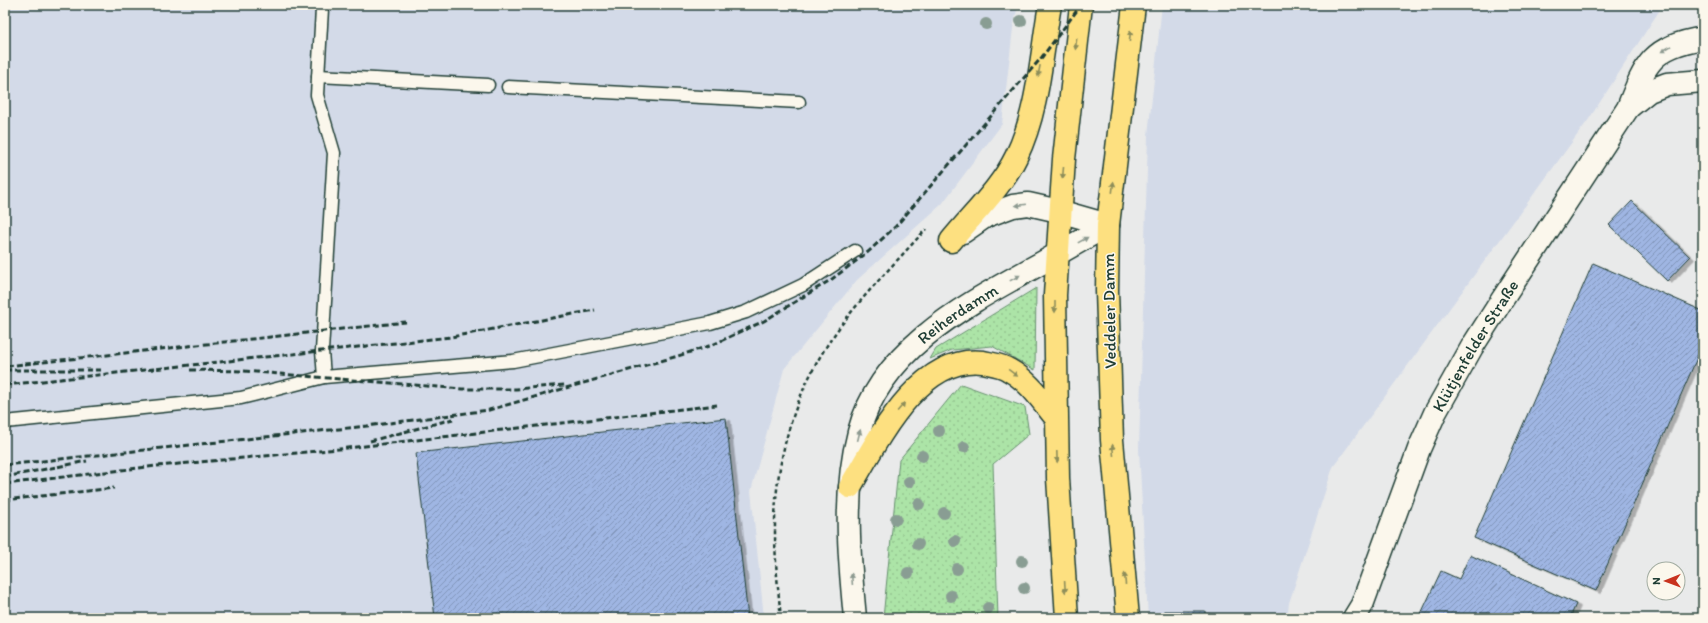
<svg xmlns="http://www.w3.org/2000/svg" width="1708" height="623" font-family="Itim,sans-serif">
	<defs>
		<pattern id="grass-dots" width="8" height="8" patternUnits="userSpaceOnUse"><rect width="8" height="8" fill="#ace4a7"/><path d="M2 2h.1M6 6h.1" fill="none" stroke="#94c490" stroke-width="1.8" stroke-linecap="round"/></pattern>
		<pattern id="building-hatch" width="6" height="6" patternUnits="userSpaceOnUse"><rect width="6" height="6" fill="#9fb6e3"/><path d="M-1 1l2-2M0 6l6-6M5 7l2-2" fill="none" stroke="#8195b9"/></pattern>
		<filter id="shadow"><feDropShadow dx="4.5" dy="2.5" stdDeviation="0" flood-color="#0004"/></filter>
	</defs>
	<rect width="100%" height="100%" fill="#e9eaea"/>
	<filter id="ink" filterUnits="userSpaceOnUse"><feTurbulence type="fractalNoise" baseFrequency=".025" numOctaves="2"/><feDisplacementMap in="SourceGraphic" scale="8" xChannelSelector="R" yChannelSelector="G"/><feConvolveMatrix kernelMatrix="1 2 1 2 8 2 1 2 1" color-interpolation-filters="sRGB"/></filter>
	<g filter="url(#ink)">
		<g fill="#d3dae8">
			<polygon points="5,5 1018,5 1013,28 1002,124 942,204 857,280 784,369 751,491 764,618 5,618"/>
			<polygon points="1162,5 1663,5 1589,119 1333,467 1289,603 1287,618 1148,618 1139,449 1148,135"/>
		</g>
		<g fill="url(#grass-dots)" stroke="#66906e">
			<polygon points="1036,288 1035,370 992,346 952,350 930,359 936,349"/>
			<polygon points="961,384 1025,407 1029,434 993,464 998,618 883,618 899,460"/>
		</g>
		<polygon fill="#e9eaea" points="1703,545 1703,618 1654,618 1671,593 1678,593 1678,583"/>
		<g fill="url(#building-hatch)" stroke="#1f3d34" filter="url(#shadow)">
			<polygon points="1632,201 1690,257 1667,281 1609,225"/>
			<polygon points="1593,263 1703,311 1703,344 1596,591 1474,538"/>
			<polygon points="726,418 748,618 435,618 416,453"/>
			<polygon points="1470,555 1576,604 1570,618 1419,618 1441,571 1459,579"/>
			<rect x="1165" y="611" width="40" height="7"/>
		</g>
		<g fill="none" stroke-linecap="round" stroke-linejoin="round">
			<g stroke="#1f3d34" stroke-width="15">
				<g id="lane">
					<polyline points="320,5 322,9 317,95 334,153 322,351 324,377"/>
					<polyline points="318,76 488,85"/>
					<polyline points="508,87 799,102"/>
					<polyline points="5,422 241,398 324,377 513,361 710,323 746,312 803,285 855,251"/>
				</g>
			</g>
			<g stroke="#1f3d34" stroke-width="25">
				<g id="street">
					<polyline points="1629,107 1649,91 1667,84 1703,81"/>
					<path id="s1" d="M1354 618 1362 605 1419 449 1435 413 1472 347 1502 300 1628 108C1646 62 1652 47 1703 38"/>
				</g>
			</g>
			<g stroke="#1f3d34" stroke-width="25">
				<g id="secondary">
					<polyline points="963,232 986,216 1013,206 1028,204 1059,211 1108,225"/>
					<path id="s2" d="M855 618C849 556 843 493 859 432 880 351 962 307 1029 270 1056 255 1082 240 1108 225"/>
				</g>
			</g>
			<g stroke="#1f3d34" stroke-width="25">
				<g id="primary">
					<path d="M951 241C973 214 1001 188 1016 157 1039 110 1041 55 1050 5"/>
					<path d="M850 487C877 441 919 354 983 362 992 364 1002 365 1009 370 1029 381 1042 401 1056 418"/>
					<polyline points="1067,618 1058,478 1055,295 1064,159 1081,5"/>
					<polyline points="1128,618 1112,440 1107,291 1108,225 1134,5"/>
				</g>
			</g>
			<path stroke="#1f3d34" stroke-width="2.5" stroke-dasharray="4 3" stroke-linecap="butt" d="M781 618C778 589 775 560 775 531 774 457 797 383 842 324 867 291 898 260 926 229"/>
			<use href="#lane" stroke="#fbf7ec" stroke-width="12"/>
			<use href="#street" stroke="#fbf7ec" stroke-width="22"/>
			<use href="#secondary" stroke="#fbf7ec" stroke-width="22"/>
			<use href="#primary" stroke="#fde080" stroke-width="22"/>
			<g stroke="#1f3d34" stroke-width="3" stroke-dasharray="6 3" stroke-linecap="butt">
				<polyline points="7,366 406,322"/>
				<polyline points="5,370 102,370"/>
				<polyline points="190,370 244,371 462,389 516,389 565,385"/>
				<polyline points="5,385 451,337 595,310"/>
				<polyline points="370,441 453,419"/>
				<polyline points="5,465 367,426 489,410 678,356 712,345 764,321 832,279 868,252 896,226 1042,57 1081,5"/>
				<polyline points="5,477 87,461"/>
				<polyline points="5,484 147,467 339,449 717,405"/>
				<polyline points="5,500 114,488"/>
			</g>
		</g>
		<g fill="#899d93">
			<circle cx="1021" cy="21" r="6"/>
			<circle cx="986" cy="24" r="6"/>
			<circle cx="939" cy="431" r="6"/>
			<circle cx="964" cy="447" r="6"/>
			<circle cx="922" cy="456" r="6"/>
			<circle cx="909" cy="482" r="6"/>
			<circle cx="919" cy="504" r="6"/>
			<circle cx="944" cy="513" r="6"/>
			<circle cx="896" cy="519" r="6"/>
			<circle cx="955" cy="541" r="6"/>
			<circle cx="918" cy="544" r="6"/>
			<circle cx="1022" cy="561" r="6"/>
			<circle cx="957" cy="569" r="6"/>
			<circle cx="908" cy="573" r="6"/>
			<circle cx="1024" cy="588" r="6"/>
			<circle cx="951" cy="596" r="6"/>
			<circle cx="988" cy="608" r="6"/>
		</g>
		<defs><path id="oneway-solid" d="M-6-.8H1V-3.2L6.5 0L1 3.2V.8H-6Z"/></defs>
		<g fill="#8e8e5a">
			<use href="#oneway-solid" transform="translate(1130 36) rotate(-84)"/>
			<use href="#oneway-solid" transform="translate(1076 44) rotate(97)"/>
			<use href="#oneway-solid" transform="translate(1039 71) rotate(101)"/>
			<use href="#oneway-solid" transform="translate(1063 173) rotate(95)"/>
			<use href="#oneway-solid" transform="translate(1113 187) rotate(-83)"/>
			<use href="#oneway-solid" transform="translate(1055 307) rotate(90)"/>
			<use href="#oneway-solid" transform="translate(1013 373) rotate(36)"/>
			<use href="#oneway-solid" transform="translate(901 407) rotate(-50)"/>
			<use href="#oneway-solid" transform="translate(1113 450) rotate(-95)"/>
			<use href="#oneway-solid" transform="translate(1057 457) rotate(88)"/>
			<use href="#oneway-solid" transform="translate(1125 579) rotate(-95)"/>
			<use href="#oneway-solid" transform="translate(1065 587) rotate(86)"/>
		</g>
		<g fill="#8d9a90">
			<use href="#oneway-solid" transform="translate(1666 49) rotate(149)"/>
			<use href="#oneway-solid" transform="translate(1021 205) rotate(173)"/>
			<use href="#oneway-solid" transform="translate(1083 240) rotate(-29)"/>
			<use href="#oneway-solid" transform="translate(1015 278) rotate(-29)"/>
			<use href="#oneway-solid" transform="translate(859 435) rotate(-76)"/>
			<use href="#oneway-solid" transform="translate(852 579) rotate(-94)"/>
		</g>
	</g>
	<g text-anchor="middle" stroke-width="3" stroke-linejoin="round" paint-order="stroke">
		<g font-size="17" fill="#1f3d34" stroke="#fbf7ec">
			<text transform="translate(1109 311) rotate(-91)" y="6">Veddeler Damm</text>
			<text dy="6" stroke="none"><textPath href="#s2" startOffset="345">Reiherdamm</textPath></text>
			<text dy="6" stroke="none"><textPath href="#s1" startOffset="299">Klütjenfelder Straße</textPath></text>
		</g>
	</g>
	<rect width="1708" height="623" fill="none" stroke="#fbf7ec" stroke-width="20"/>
	<rect x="10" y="10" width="1688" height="603" fill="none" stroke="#1f3d34" stroke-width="1.5" filter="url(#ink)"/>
	<g transform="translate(1666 581) rotate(269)"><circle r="19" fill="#fbf7ec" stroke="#a3ada2"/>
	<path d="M0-3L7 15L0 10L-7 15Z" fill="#c8321e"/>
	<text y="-6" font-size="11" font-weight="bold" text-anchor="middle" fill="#1f3d34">N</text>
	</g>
</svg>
